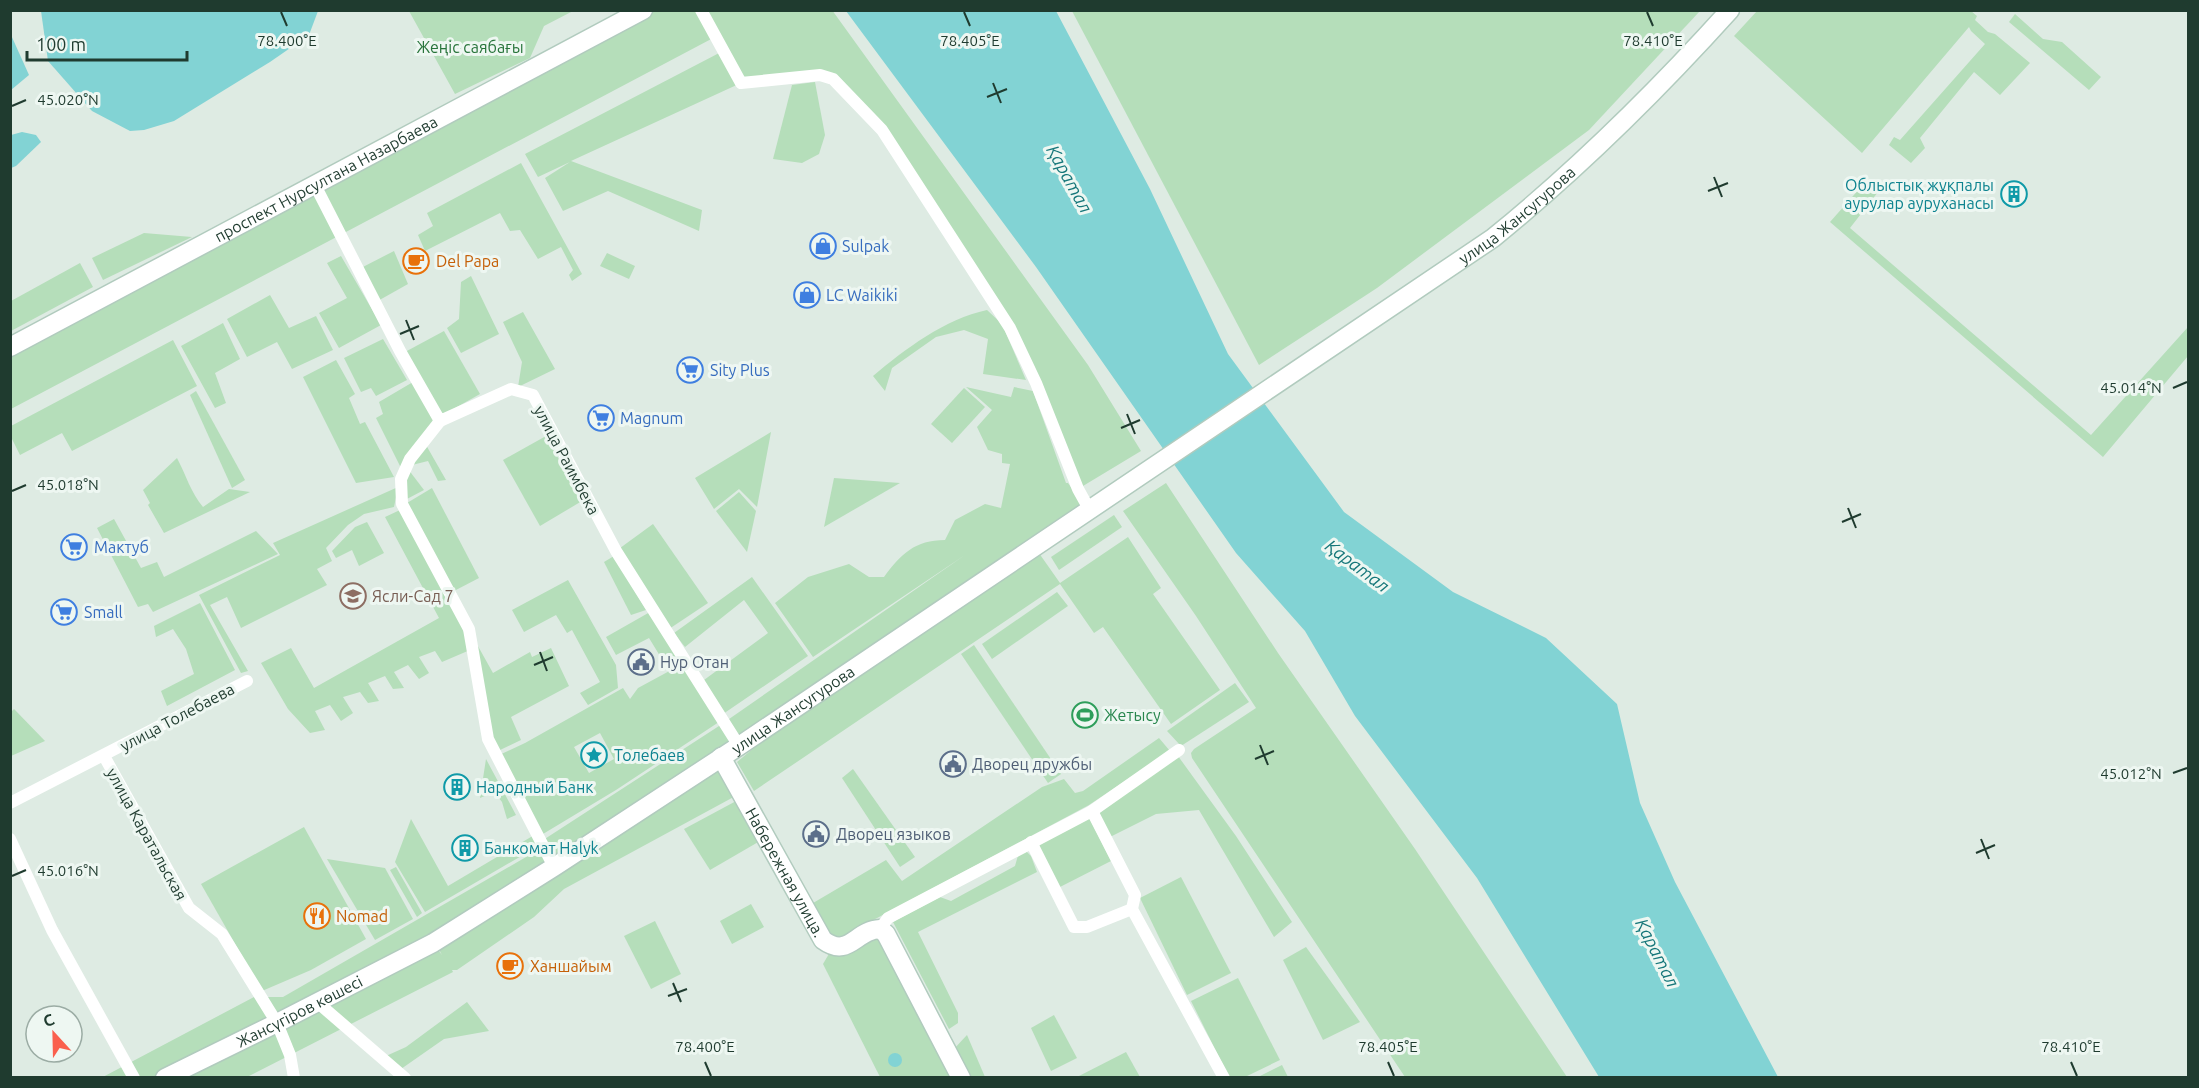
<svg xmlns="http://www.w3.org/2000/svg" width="2199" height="1088" font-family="Ubuntu,sans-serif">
	<rect width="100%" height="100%" fill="#deebe3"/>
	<g fill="#b5deba" fill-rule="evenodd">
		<polygon points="832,10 1088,365 1141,451 1078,489 1018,345 876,124 826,77 741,83 571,161 702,210 699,231 608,191 563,211 545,178 570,162 538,177 525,154 723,51 715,37 11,409 11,347 643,11"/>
		<polygon points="409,11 573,11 544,26 530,58 455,94"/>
		<polygon points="1072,11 1700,11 1589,130 1377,288 1259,365"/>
		<polygon points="1757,11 1971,11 1977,16 1975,20 1988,32 1995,34 2030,63 2000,95 1974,72 1920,138 1925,148 1911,163 1889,145 1894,137 1900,140 1985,44 1971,31 1969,27 1862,153 1734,36"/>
		<polygon points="2015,14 2043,39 2062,42 2101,77 2089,90 2009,22"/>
		<polygon points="815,82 825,135 819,154 802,163 773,159 792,85"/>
		<polygon points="521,163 582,274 572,281 569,275 573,270 561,247 538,259 520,230 510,231 500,213 425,251 418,235 433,226 427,213"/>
		<polygon points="1868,179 1875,184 1878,192 1850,228 2091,435 2188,327 2188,356 2103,457 1830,222"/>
		<polygon points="144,233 192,237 103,280 92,258"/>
		<polygon points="394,251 408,284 376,302 357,270"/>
		<polygon points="607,253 635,266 629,279 600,266"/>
		<polygon points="341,256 381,325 339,348 319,313 347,298 327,263"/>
		<polygon points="80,263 93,287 11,331 11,301"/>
		<polygon points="471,276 499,334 461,353 447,328 459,319 461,282"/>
		<polygon points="270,295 289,328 316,316 333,350 292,369 277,342 247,357 227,319"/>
		<path d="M987 310 1002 324 1026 380 983 374 988 339 964 330 936 337 892 368 885 391 873 376C905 349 945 319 987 310Z"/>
		<polygon points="523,312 555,369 518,387 522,362 503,322"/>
		<polygon points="223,323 240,359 215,373 226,403 215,408 181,346"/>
		<polygon points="444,331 480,394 441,416 405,352"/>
		<polygon points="383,339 407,380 376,396 371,388 361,392 344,358"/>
		<polygon points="173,340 197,386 72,451 62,433 20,455 11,437 11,426"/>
		<polygon points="336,360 355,394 349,398 360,424 365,422 394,477 356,483 303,377"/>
		<polygon points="413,382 435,420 401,468 376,418 383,414 379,402"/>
		<path d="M966 387 1011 397 1014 387 1033 391 1066 483H1068L1084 506 431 940 161 1077 101 1078 254 997H283L533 853 537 844 719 726 965 555 813 657 775 603 808 577 849 564 869 577H884C901 554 915 540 945 540L955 520 985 504 1001 508 1010 464 1002 463V454L988 450 977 427 992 410Z"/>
		<polygon points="964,388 985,407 952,443 931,424"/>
		<polygon points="196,391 245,480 232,488 190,395"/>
		<polygon points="771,432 757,507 739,489 714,509 695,478"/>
		<polygon points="546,436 582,501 540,526 503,460"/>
		<polygon points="426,445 446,480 438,481 428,461 412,465"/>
		<path d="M177 458C186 475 191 493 203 507L229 489 250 492 164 533 148 505 150 503 143 490Z"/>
		<polygon points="408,469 424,490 405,500"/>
		<polygon points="834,478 900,483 824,527"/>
		<polygon points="1166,483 1278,653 1415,849 1567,1077 1405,1077 1192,758 1191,753 1194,749 1256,708 1196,616 1123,511"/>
		<polygon points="398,487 394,507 364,514 348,525 326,548 332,561 317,569 327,585 241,628 227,597 210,605 248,671 241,673 199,595 280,555 273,543"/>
		<polygon points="432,488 479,578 454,591 407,503"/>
		<polygon points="739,492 756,511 747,552 716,511"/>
		<polygon points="400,510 458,615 470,650 442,662 435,651 419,657 429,673 419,679 408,665 394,672 404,688 393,689 385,676 368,683 379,701 368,703 360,692 343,697 353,713 341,721 330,705 315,711 325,730 310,733 288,709 261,663 291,648 314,688 439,618 385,517"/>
		<polygon points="1114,515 1122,527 1059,570 1051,557"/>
		<polygon points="114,519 141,568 157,562 164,577 256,531 278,554 153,612 148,604 138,607 97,528"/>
		<polygon points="367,522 384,553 359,566 352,550 336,558 332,551 355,527"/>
		<polygon points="653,524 708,603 666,631 616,551"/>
		<polygon points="1128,537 1161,588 1153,594 1220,690 1171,724 1103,627 1094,633 1060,584 754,791 737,762 843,674 1034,546 1060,583"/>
		<polygon points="614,556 646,610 631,615 604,562"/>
		<polygon points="752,577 808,656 723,714 704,680 768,633 744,600 685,647 674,633"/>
		<polygon points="568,580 616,665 618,688 588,705 580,693 600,682 572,630 567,633 556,615 524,632 512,610"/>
		<polygon points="1057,592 1068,606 992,659 982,644"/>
		<polygon points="200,603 235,670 167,706 161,691 194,674 186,649 173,629 156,637 154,626"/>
		<polygon points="650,612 682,661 668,669 649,638 616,655 606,637"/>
		<polygon points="474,639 493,673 530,652 532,657 551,648 569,686 511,717 521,740 498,751 490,728"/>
		<polygon points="974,645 1061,774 1048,783 961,654"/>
		<path d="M686 662 722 720 616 790 538 837 530 851 425 912 395 862 411 819 448 886 536 834 497 756 525 743 623 688 630 699 638 688ZM600 733 614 759 589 773 574 747Z"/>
		<polygon points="1235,683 1249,702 1181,746 1167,731"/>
		<polygon points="14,709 45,741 11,756 11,712"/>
		<polygon points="1159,738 1170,751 1089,805 834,941 808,906 886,860 902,881 1042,787 1064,779 1075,793 1083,791"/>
		<polygon points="1178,756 1236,836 1292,922 1274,937 1199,810 1156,814 1110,837 1099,813"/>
		<polygon points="721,757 741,793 564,889 534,917 457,970 452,970 453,972 247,1077 165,1078 433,943 442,955 436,944"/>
		<polygon points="486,759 516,815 507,819 502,802 494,792 480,798"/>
		<polygon points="853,769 915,857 900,867 842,778"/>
		<polygon points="738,800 760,841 710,870 684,829"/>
		<polygon points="1089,817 1111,861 1058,888 1036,845"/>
		<polygon points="304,827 366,939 311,970 262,991 201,884"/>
		<polygon points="1026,851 1031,856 1037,872 918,932 958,1013 958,1023 949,1029 893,922 940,897 951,901 1015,866 1019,852"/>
		<polygon points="327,859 385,868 413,919 375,940"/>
		<polygon points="396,867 422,913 417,917 390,870"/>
		<polygon points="1181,877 1231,973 1187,995 1140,898"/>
		<polygon points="751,904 764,927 732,944 720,921"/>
		<polygon points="655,921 681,974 651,989 624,936"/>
		<polygon points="880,929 953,1077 880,1077 823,964 833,947"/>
		<polygon points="1306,947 1360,1022 1323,1040 1283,960"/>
		<polygon points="1238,978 1280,1060 1245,1077 1229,1077 1191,1001"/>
		<polygon points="467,1002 489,1031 444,1039 401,1069 386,1056 406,1047"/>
		<polygon points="1054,1015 1077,1058 1051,1071 1031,1028"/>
		<polygon points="967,1035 985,1077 966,1077 953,1050"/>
		<polygon points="1126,1052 1140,1077 1077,1077"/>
		<polygon points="1282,1065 1288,1077 1258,1077"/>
	</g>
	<g fill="#82d3d4">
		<polygon points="41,11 41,10 318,11 309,35 270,62 174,121 144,130 130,131 92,111 48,61"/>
		<polygon points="846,11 1056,11 1150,189 1228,354 1344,512 1453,592 1546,638 1617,704 1640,803 1675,882 1778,1077 1599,1077 1477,878 1355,716 1305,631 1236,553 1036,267"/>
		<polygon points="11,35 29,75 11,90 10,90"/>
		<polygon points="22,132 36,135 41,142 16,166 11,168 11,135"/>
		<circle cx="895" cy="1060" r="7"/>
	</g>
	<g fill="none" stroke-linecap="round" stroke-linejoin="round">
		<g stroke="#b1cbbe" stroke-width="21">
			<g id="secondary">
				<path id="s1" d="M10 347 643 10"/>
				<path id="s2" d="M721 757 823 940C849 959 855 930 880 929L886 934 961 1078"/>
				<path id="s3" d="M165 1078 277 1023 433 943 554 867 739 746 1493 238C1578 169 1656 92 1730 10"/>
			</g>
		</g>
		<g stroke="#fff" stroke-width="12">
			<polyline points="701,10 741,83 820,75 833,79 882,130 1010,328 1036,383 1078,489 1089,509"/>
			<polyline points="315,185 400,351 440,421 511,389 533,395 616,551 739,746"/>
			<polyline points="440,421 410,459 401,479 402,504 469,629 488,739 554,867"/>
			<polyline points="104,756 189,908 222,934 277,1023 290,1055 294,1078"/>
			<polyline points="10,803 247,681"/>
			<polyline points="1092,811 1179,750"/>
			<polyline points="10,839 52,930 134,1078"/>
			<polyline points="1031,842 1074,927 1087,927 1132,909"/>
			<polyline points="880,929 888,918 1092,811 1135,895 1132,909 1224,1078"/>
			<polyline points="317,1002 405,1078"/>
		</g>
		<use href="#secondary" stroke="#fff" stroke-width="18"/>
	</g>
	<path fill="none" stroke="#1f3b2f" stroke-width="2" d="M281 12 287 26M964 12 970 26M1647 12 1653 26M993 83 1001 103M987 97 1007 89M12 106 26 100M1714 177 1722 197M1708 191 1728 183M406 320 414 340M400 334 419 326M2173 388 2187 382M1127 414 1135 434M1121 428 1140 420M12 491 26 485M1848 508 1856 528M1842 522 1861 514M540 652 547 671M534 665 553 657M1260 745 1268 765M1255 759 1274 751M2173 773 2187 768M1981 839 1989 859M1976 853 1995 845M12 876 26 870M673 983 681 1002M668 996 687 989M705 1062 711 1076M1388 1062 1394 1076M2071 1062 2077 1076"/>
	<defs>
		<g id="building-ring" transform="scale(1.35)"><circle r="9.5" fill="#eef7f2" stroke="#0f9aa8" stroke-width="1.5"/><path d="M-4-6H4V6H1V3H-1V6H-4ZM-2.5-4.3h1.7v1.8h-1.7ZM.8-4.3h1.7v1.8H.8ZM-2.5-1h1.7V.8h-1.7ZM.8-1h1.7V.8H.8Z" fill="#0f9aa8"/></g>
		<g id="shop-ring" transform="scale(1.35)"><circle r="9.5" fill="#eef7f2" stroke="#3f7fe0" stroke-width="1.5"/><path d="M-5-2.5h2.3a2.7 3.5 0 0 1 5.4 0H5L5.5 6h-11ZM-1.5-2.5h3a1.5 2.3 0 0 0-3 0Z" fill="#3f7fe0"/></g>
		<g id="cafe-ring" transform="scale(1.35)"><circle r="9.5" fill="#eef7f2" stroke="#e8710a" stroke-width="1.5"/><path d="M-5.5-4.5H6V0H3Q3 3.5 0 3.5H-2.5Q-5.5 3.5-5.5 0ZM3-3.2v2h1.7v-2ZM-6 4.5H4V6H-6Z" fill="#e8710a"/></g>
		<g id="supermarket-ring" transform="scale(1.35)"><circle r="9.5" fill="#eef7f2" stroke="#3f7fe0" stroke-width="1.5"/><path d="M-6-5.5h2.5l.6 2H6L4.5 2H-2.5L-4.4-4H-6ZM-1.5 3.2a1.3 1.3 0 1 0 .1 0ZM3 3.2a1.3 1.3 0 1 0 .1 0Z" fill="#3f7fe0"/></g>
		<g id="school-ring" transform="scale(1.35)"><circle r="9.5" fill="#eef7f2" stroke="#8d6e63" stroke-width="1.5"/><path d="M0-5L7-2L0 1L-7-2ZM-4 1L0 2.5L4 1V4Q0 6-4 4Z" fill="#8d6e63"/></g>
		<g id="civic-ring" transform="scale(1.35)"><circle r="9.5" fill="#eef7f2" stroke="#5c6f8a" stroke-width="1.5"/><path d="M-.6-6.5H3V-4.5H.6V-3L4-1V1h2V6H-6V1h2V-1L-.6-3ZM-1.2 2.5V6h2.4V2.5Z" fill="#5c6f8a"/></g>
		<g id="stadium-ring" transform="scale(1.35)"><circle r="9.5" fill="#eef7f2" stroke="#2e9e5b" stroke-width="1.5"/><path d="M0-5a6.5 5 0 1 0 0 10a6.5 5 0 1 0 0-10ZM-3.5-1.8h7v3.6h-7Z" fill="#2e9e5b"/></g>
		<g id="sight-ring" transform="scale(1.35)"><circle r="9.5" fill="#eef7f2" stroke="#0f9aa8" stroke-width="1.5"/><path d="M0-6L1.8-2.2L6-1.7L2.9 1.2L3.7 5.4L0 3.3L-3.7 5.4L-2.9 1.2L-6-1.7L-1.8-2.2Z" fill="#0f9aa8"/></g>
		<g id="restaurant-ring" transform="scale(1.35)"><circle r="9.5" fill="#eef7f2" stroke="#e8710a" stroke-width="1.5"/><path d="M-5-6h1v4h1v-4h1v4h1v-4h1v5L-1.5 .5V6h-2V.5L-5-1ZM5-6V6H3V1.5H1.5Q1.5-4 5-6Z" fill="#e8710a"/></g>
	</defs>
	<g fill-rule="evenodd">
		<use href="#building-ring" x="2014" y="194"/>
		<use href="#shop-ring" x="823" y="246"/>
		<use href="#cafe-ring" x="416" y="261"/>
		<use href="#shop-ring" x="807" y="295"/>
		<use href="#supermarket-ring" x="690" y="370"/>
		<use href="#supermarket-ring" x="601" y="418"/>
		<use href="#supermarket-ring" x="74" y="547"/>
		<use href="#school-ring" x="353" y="596"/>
		<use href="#supermarket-ring" x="64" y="612"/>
		<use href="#civic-ring" x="641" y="662"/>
		<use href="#stadium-ring" x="1085" y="715"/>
		<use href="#sight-ring" x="594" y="755"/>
		<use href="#civic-ring" x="953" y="764"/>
		<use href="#building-ring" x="457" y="787"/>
		<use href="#civic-ring" x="816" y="834"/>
		<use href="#building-ring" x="465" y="848"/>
		<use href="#restaurant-ring" x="317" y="916"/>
		<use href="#cafe-ring" x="510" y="966"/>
	</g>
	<g text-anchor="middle" stroke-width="6" stroke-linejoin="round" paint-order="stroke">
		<g font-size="16" fill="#27743a" stroke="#eef7f2">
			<text x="470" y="53">Жеңіс саябағы</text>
		</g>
		<g font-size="16" fill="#1f3b2f" stroke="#eef7f2">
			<text dy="6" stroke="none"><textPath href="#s1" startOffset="358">проспект Нурсултана Назарбаева</textPath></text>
			<text dy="6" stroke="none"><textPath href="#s3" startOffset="1606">улица Жансугурова</textPath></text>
			<text transform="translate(567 460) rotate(62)" y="6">улица Раимбека</text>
			<text dy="6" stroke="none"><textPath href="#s3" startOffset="729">улица Жансугурова</textPath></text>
			<text transform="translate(177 717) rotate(-28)" y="6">улица Толебаева</text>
			<text transform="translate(147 834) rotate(61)" y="6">улица Каратальская</text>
			<text dy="6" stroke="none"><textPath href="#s2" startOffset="132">Набережная улица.</textPath></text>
			<text dy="6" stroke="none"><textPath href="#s3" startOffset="150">Жансүгіров көшесі</textPath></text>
		</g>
		<g font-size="16" fill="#0d838f" stroke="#eef7f2" text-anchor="start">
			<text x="1994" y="191" text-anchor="end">Облыстық жұқпалы<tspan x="1994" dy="18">аурулар ауруханасы</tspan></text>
			<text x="614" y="761">Толебаев</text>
			<text x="476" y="793">Народный Банк</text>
			<text x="484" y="854">Банкомат Halyk</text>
		</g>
		<g font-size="16" fill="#366cbe" stroke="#eef7f2" text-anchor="start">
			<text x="842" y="252">Sulpak</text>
			<text x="826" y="301">LC Waikiki</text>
			<text x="710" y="376">Sity Plus</text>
			<text x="620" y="424">Magnum</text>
			<text x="94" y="553">Мактуб</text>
			<text x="84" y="618">Small</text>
		</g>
		<g font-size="16" fill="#c56008" stroke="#eef7f2" text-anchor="start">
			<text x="436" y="267">Del Papa</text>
			<text x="336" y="922">Nomad</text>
			<text x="530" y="972">Ханшайым</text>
		</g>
		<g font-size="16" fill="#785e54" stroke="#eef7f2" text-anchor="start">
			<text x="372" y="602">Ясли-Сад 7</text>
		</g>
		<g font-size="16" fill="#4e5e75" stroke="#eef7f2" text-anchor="start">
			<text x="660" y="668">Нур Отан</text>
			<text x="972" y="770">Дворец дружбы</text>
			<text x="836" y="840">Дворец языков</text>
		</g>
		<g font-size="16" fill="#27864d" stroke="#eef7f2" text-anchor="start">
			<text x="1104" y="721">Жетысу</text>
		</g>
		<g font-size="18" font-style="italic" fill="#16777a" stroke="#eef7f2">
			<text transform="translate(1069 179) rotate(61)" y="6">Қаратал</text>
			<text transform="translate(1357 566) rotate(37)" y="6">Қаратал</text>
			<text transform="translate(1657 953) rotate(63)" y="6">Қаратал</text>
		</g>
	</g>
	<g font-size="15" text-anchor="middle" fill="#1f3b2f" stroke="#eef7f2" stroke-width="6" stroke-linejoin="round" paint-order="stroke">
		<text x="287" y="46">78.400°E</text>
		<text x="970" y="46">78.405°E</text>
		<text x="1653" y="46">78.410°E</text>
		<text x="68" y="105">45.020°N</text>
		<text x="2131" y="393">45.014°N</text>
		<text x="68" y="490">45.018°N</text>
		<text x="2131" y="779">45.012°N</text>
		<text x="68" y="876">45.016°N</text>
		<text x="705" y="1052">78.400°E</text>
		<text x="1388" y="1052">78.405°E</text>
		<text x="2071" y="1052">78.410°E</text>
	</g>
	<rect width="2199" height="1088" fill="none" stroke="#1f3b2f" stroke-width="24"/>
	<g transform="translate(54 1034) rotate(338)"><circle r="28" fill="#eef7f2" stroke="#9baca4" stroke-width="1.5"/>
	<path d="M0-4.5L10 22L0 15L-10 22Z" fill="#fa5f4d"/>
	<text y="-9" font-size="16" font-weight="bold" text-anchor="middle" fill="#1f3b2f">С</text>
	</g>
	<path d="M27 51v9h160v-9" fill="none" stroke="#1f3b2f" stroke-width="3"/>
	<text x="36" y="51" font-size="18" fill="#1f3b2f" stroke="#eef7f2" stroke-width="4.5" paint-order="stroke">100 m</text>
</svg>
